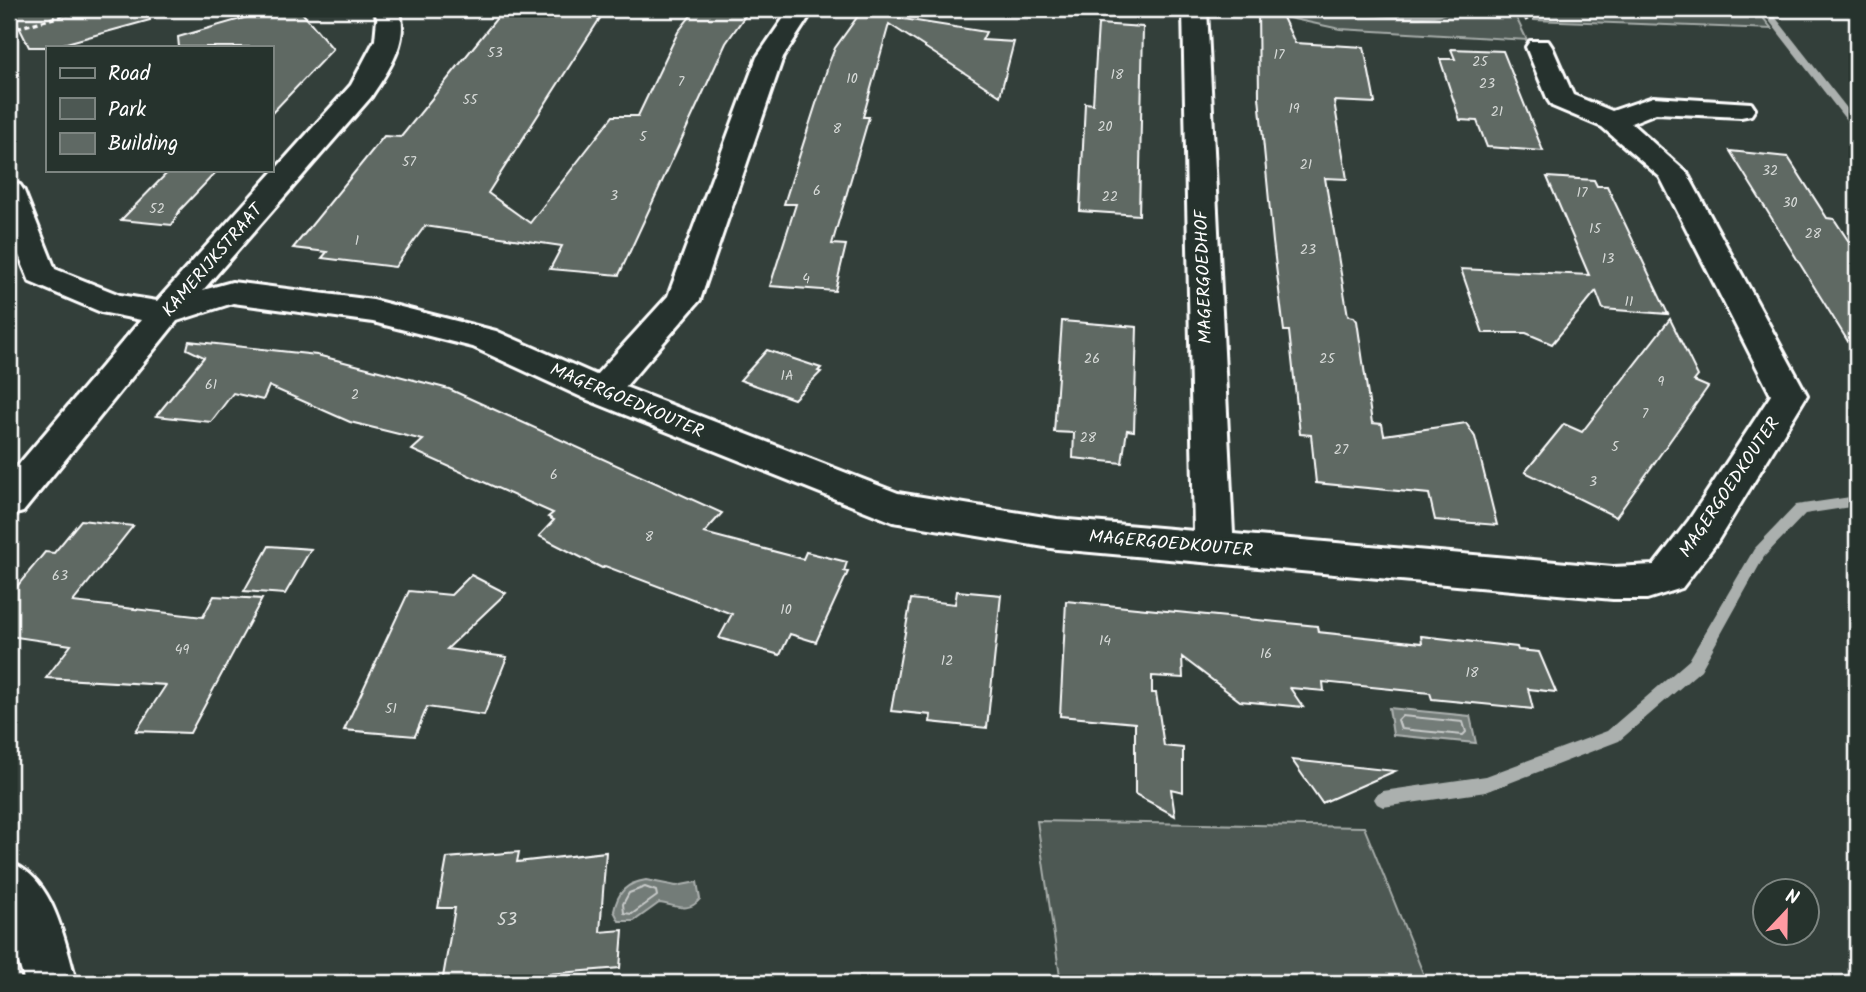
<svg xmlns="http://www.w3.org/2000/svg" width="1866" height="992" font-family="Kalam,sans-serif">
	<rect width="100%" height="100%" fill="#333f3a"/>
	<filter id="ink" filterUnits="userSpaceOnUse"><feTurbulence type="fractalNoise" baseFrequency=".0143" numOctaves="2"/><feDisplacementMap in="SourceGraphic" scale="14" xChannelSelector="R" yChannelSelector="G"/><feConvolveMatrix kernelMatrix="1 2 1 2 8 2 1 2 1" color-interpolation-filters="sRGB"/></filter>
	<g filter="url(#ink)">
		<g fill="#4d5853" stroke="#a6aca9" stroke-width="2">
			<polygon points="1247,9 1512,9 1527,40 1340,29"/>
			<polygon points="1529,9 1756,9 1772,29 1534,20"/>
			<polygon points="1037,821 1364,827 1427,983 1061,983"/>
		</g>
		<g fill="#737b78" stroke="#abb0ae" stroke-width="2">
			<polygon points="1389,708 1470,716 1476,743 1393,735"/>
			<path d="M646 880 676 886 697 882 700 899C688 914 676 905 659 903L634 921H619L614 911C618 892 626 883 646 880Z"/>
		</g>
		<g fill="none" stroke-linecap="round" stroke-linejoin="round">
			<g stroke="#c7cac9" stroke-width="2">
				<polygon points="1402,716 1463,722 1466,732 1463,735 1401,729 1398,720"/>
				<polygon points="645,887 656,891 657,896 632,914 624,913 623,904 629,893"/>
			</g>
			<g fill="#abb0ae" fill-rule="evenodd">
				<path d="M1338 9H1364L1403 13 1456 9C1436 26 1369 15 1343 12Z"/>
				<polygon points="1760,9 1769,9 1857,121 1857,130 1853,129"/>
				<polygon points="1857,496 1857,506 1805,514 1764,557 1701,670 1619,741 1486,792 1383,807 1377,804 1374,799 1377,794 1383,791 1486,776 1607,731 1689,660 1754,549 1796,505"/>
			</g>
		</g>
		<g fill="#5f6964" stroke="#fff" stroke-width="2">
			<polygon points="10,9 149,9 150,20 52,47 29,47"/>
			<polygon points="275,9 299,9 333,49 271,114 271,47 179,47 178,37"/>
			<polygon points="504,9 606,9 488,193 530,223 613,116 638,116 678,32 696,9 747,13 726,43 619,275 550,269 562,246 425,226 395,267 322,258 327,252 293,248 384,136 401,137"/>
			<polygon points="863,9 894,9 891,17 986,32 982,40 1014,42 1000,96 889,24 863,117 869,117 832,244 846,245 835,291 770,286 796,204 784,204 829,63 835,48"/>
			<polygon points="1258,9 1279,9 1295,43 1364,47 1375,103 1334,101 1347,179 1325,178 1348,316 1354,317 1357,321 1372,423 1382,424 1384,435 1466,423 1475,437 1497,525 1435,520 1429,494 1316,483 1311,435 1300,434 1289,331 1284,331 1273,242 1259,97"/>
			<polygon points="1098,24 1143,27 1139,215 1080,211 1085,103 1093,104"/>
			<polygon points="1451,49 1503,51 1543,151 1487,147 1477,121 1460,120 1440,59 1455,59"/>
			<polygon points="1730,151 1788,157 1827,218 1834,219 1857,254 1857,356"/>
			<polygon points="170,170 218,170 180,210 172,225 121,220"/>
			<polygon points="1547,177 1594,180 1597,186 1607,186 1668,314 1603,309 1596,291 1552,344 1526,333 1483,333 1461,269 1589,275"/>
			<polygon points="1670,319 1698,376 1694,381 1708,387 1616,517 1525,472 1564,424 1582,432"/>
			<polygon points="1062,321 1137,327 1134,431 1127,430 1122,463 1073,458 1074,433 1054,432"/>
			<polygon points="189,341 317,355 449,389 722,513 704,533 803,559 806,552 847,562 844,571 848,572 816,642 790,634 780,655 719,638 732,614 605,566 602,568 539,536 554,520 548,517 553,513 412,450 423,440 350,422 269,386 263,400 233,393 211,422 156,416 204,357 187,349"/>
			<polygon points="767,350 821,368 818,371 821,372 794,399 740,380"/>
			<polygon points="81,520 133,526 73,602 203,617 214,596 262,599 190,733 136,731 166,685 46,678 71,645 9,636 9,596 45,552 54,553"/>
			<polygon points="269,546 311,549 285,594 244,591"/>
			<polygon points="471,575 506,593 447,649 507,657 484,715 427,707 415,736 344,730 409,591 451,595"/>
			<polygon points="957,591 1001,595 987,728 930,722 931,715 891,711 911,599 955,604"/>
			<polygon points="1066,601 1317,626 1318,632 1422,643 1421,636 1517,647 1518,650 1539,652 1556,692 1528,689 1533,709 1432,699 1430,693 1323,682 1324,691 1290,688 1303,707 1240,701 1182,657 1183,678 1152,676 1152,693 1156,693 1164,746 1183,748 1183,792 1171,789 1175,816 1135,794 1135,723 1060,716"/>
			<polygon points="1292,760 1395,771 1322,803"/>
			<polygon points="519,852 517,862 606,852 600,932 623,930 620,968 442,983 455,908 438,908 447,858"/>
		</g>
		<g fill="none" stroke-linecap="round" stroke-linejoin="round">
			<g stroke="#fff" stroke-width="6">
				<g id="minor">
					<path d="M375 9H399C410 41 388 71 371 97L203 290 232 282 373 300 496 331 596 375 668 296 757 57 790 9H814L783 57 700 300 625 387 898 493 1057 519 1194 531 1183 9H1207L1233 534 1613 567 1654 565 1689 520 1771 395 1660 177 1602 127 1552 106 1548 100 1526 47 1530 41H1548L1552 47 1573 95 1612 111 1653 97 1751 103 1755 109 1751 115 1741 117 1656 113 1631 123 1687 173 1807 395 1717 542 1682 588 1647 599H1613L1057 549 893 522 588 400 473 347 373 322 233 303 177 321 23 512 9 516V476L141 320 101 312 30 282 9 231V182L20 185 24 191 55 269 120 295 157 301 351 85 375 40 377 19Z"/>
					<path d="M9 862C55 878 64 941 77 983H25L9 929Z"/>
				</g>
			</g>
			<g stroke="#fff" stroke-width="3.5" stroke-dasharray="5 3.5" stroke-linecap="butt">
				<polyline points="1521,9 1527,21"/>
				<polyline points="9,30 87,9"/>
			</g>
			<use href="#minor" fill="#26332d" fill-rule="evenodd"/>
		</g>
	</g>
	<g text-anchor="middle" stroke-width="7" stroke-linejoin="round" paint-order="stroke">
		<g font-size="14" fill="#d7dad8">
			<text x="495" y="57">53</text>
			<text x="1279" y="59">17</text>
			<text x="1480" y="66">25</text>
			<text x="1117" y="79">18</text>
			<text x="852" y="83">10</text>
			<text x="681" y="86">7</text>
			<text x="1487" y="88">23</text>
			<text x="470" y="104">55</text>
			<text x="1294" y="113">19</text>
			<text x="1497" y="116">21</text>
			<text x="1105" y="131">20</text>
			<text x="837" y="133">8</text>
			<text x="643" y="141">5</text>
			<text x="409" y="166">57</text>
			<text x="1306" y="169">21</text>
			<text x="1770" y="175">32</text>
			<text x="817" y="195">6</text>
			<text x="1582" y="197">17</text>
			<text x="614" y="200">3</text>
			<text x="1110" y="201">22</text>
			<text x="1790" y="207">30</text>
			<text x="157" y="213">52</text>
			<text x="1595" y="233">15</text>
			<text x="1813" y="238">28</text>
			<text x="357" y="245">1</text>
			<text x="1308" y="254">23</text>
			<text x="1608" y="263">13</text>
			<text x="806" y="283">4</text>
			<text x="1629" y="306">11</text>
			<text x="1092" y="363">26</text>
			<text x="1327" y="363">25</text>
			<text x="787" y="380">1A</text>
			<text x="1661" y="386">9</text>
			<text x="211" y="389">61</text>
			<text x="355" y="399">2</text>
			<text x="1645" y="418">7</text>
			<text x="1088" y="442">28</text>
			<text x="1615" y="451">5</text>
			<text x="1341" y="454">27</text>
			<text x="554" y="479">6</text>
			<text x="1593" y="486">3</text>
			<text x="649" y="541">8</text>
			<text x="60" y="580">63</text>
			<text x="786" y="614">10</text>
			<text x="1105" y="645">14</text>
			<text x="182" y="654">49</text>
			<text x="1266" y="658">16</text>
			<text x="947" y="665">12</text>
			<text x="1472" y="677">18</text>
			<text x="391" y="713">51</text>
		</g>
		<g font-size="18" fill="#fff" stroke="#26332d">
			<text transform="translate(212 260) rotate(-49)" y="6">KAMERIJKSTRAAT</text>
			<text transform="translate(1203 277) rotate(-92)" y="6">MAGERGOEDHOF</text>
			<text transform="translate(627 400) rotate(23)" y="6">MAGERGOEDKOUTER</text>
			<text transform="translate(1729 487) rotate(-56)" y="6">MAGERGOEDKOUTER</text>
			<text transform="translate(1171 543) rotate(5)" y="6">MAGERGOEDKOUTER</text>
		</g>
		<g font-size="18" fill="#d7dad8">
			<text x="507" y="925">53</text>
		</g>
	</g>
	<rect width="1866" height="992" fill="none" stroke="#26332d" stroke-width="35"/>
	<rect x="18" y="18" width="1831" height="957" fill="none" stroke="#fff" stroke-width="2.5" filter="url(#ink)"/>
	<rect x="46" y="46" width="228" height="126" fill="#26332d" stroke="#7d8581" stroke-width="2"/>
	<rect x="60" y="68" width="35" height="10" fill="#26332d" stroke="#7d8581" stroke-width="2"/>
	<text x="108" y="80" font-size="21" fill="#ffffff">Road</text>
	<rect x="60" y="98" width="35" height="21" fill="#4d5853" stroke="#7d8581" stroke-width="2"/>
	<text x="108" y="116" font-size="21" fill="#ffffff">Park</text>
	<rect x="60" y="133" width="35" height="21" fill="#5f6964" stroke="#7d8581" stroke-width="2"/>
	<text x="108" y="150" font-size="21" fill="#ffffff">Building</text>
	<g transform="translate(1786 912) rotate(22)"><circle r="33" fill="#26332d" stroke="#7d8581" stroke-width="2"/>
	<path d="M0-5L12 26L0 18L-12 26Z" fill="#ff9aa2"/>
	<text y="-10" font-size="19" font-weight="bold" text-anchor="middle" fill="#ffffff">N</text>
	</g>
</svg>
